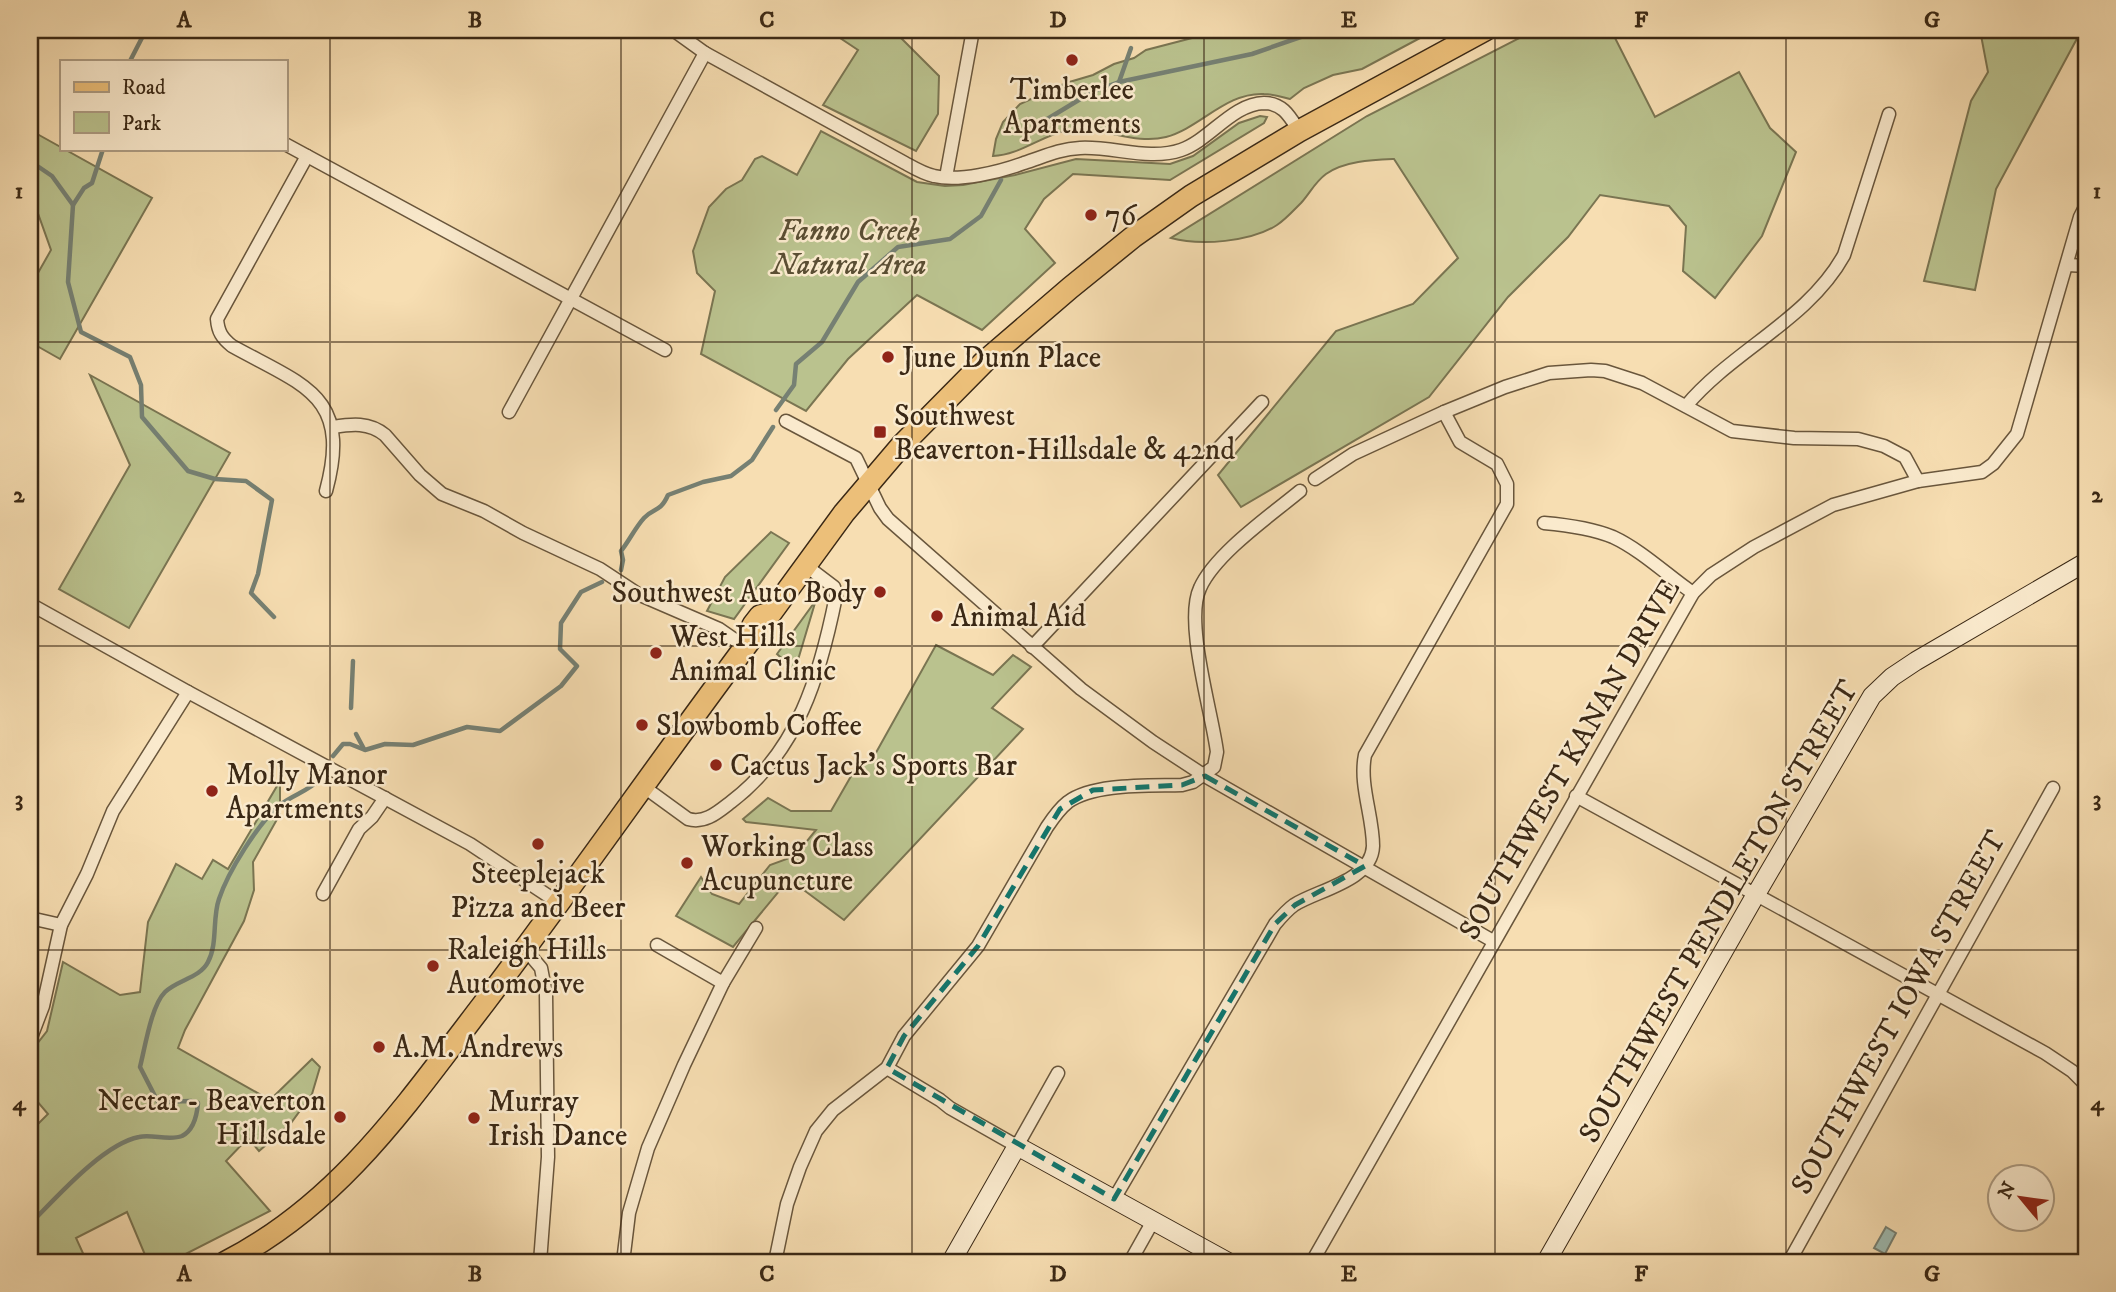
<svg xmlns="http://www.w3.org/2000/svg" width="2116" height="1292" font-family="'IM FELL DW Pica',serif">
	<rect width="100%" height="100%" fill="#f7deb2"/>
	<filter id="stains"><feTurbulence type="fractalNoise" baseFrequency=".00286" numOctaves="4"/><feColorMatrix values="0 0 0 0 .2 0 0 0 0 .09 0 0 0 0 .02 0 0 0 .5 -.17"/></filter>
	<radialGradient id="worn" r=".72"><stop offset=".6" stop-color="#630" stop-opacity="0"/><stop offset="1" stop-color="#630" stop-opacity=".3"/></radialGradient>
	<g fill="#bac28e" stroke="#7a7552" stroke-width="2">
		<polygon points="828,30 893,30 939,76 938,114 916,151 823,105 858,50"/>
		<path d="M1289 30H1435L1362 69 1333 75 1304 88 1290 99C1282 97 1273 94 1264 94 1226 92 1200 128 1166 137 1132 146 1098 123 1064 131 1040 137 1019 155 993 156L996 139 1003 122 1020 104 1066 83 1093 75 1114 64 1134 58 1146 50 1219 31 1272 36Z"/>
		<path d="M1535 30H1611L1655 117 1739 72 1770 128 1796 152 1762 236 1715 298 1683 271 1686 226 1669 206 1600 195 1568 237 1508 297 1429 397 1241 507 1218 475 1336 331 1413 304 1458 258 1394 159C1372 160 1345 161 1326 174 1315 182 1310 193 1301 203 1294 210 1285 220 1277 225 1251 242 1200 246 1171 238L1367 116Z"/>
		<polygon points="1980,30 2084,30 2080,33 1996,189 1975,290 1924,281 1971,101 1988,72"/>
		<polygon points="1260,116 1267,117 1264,123 1170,180 1073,174 1044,199 1025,229 1055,263 982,330 917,295 848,359 806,411 701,354 715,291 697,273 693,251 709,207 726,189 742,180 755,159 762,156 797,175 821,131 917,182 945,186 963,185 1015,175 1076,159 1170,164 1193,156 1239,123"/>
		<polygon points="30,130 152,198 60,359 30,342 30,287 51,250 30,191"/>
		<polygon points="90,375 230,453 129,628 59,589 130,465"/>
		<polygon points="771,532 789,543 734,619 707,611 725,577"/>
		<polygon points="814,603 815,603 795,670 777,654"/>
		<polygon points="936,645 993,675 1013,655 1031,667 992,708 1023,729 844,920 789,879 733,947 676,916 701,877 712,894 739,904 770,865 795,856 816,830 746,822 743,819 768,798 791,811 831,811 854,771 873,758"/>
		<polygon points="280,781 280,814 253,862 254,890 244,921 185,1030 178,1048 270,1100 312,1059 320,1067 312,1094 291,1123 259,1151 248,1138 226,1161 270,1211 170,1262 148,1262 127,1212 76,1238 87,1262 30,1262 30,1132 48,1114 30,1093 30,1053 47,1031 63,962 120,995 140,992 148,922 176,864 202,879 213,860 228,869"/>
	</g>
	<polygon fill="#9ebbb2" stroke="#768073" stroke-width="2" points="1886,1227 1896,1233 1885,1254 1874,1248"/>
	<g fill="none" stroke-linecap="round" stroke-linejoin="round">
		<g stroke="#768073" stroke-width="4.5">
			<polyline points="130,61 146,30"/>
			<polyline points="1119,82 1131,48"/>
			<polyline points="1039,124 1092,92 1119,82 1252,54 1321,30"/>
			<polyline points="103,149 92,183 84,188 73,205 68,282 81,332 130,357 141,385 142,417 188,471 215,479 246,481 272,500 258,574 251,593 274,617"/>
			<polyline points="30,161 52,176 73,205"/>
			<polyline points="776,410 794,385 796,364 822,342 858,282 898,247 950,239 981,216 1001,180"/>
			<path d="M621 570 623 560 621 551C629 541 635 528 644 518 654 507 660 513 668 495L703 482 731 476 752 460 773 427"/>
			<polyline points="351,708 353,661"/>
			<polyline points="356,734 364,749"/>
			<polyline points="333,756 343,744 350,744 365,750 385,744 413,745 467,727 500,731 561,686 577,666 560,649 561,623 581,592 602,582"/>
			<path d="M30 1224C56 1198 103 1144 139 1137 152 1134 169 1141 182 1136 194 1130 197 1115 198 1103L191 1101 158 1102 140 1067C145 1048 151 1006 165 992 177 980 200 978 208 962 218 943 212 919 219 899 228 872 258 823 280 805 292 795 309 791 320 779"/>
		</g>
		<g stroke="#69563c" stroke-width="15">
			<g id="street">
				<path d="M673 30 705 53 905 163C914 168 924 174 934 176 959 182 1000 172 1024 163 1043 157 1059 149 1080 148 1113 146 1149 161 1181 150 1210 140 1232 104 1264 103 1283 103 1290 117 1299 131"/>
				<polyline points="285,144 665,350"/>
				<path d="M307 156 217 319C218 332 222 338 232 346 304 386 352 395 326 491"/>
				<polyline points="946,177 973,30"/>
				<polyline points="2068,265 2086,266"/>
				<path d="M1686 406C1733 350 1808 320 1844 255L1889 114"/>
				<polyline points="509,412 705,53"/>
				<polyline points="786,421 856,458 880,508 888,519 1081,689 1153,742 1205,776 1493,941"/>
				<path d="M333 427C352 424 369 422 385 435L420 475 442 494 484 511 523 533 600 569 638 594 719 629 745 647"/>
				<polyline points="1315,479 1353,454 1444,412 1505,387 1549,373 1591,370 1605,371 1642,383 1732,431 1794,438 1858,439 1884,446 1905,457 1918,481"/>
				<path d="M1544 523C1567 525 1591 528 1613 537 1641 550 1667 575 1693 593"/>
				<polyline points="30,604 188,692 470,844 559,903"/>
				<polyline points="1032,647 1262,402"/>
				<path d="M644 787 688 819C705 824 718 812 731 802 798 751 820 676 836 596L834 587 805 565"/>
				<polyline points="1576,796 2045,1053 2072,1071 2086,1085"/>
				<polyline points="323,894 359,829 372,817 385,798"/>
				<polyline points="30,918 61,925"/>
				<polyline points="657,945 723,983"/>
				<polyline points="525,949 541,968 546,994 548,1157 540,1262"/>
				<polyline points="30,1040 43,1006 61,925 87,874 113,811 188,692"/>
				<polyline points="887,1068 940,1100 950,1108 1017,1146 1058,1073"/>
				<path d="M1114 1199 1275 924C1281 917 1287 910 1294 905 1317 890 1372 881 1373 846 1373 816 1359 785 1365 755L1507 504V484L1497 464 1460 442 1444 412"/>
				<polyline points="623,1262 629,1213 648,1148 684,1065 723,983 756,928"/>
				<path d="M775 1262 787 1204 800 1167 816 1131 833 1110 887 1068 904 1036 978 946 1047 827C1053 818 1059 809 1068 802 1094 783 1149 786 1182 785L1193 782 1214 767 1217 752C1212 712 1184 622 1200 588 1215 554 1271 515 1300 491"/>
				<polyline points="1130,1262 1153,1221"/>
				<polyline points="1312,1262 1693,593 1711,575 1754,547 1833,505 1918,481 1982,472 1993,464 2017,434 2080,217 2086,205"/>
				<polyline points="1789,1262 2053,788"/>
			</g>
		</g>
		<g stroke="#3a2815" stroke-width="20">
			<g id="secondary">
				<polyline points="951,1262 1017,1146 1228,1262"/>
				<polyline points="1546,1262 1755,896 1872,696 1892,677 1916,661 2086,562"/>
			</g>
		</g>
		<g stroke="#3a2815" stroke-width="24">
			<path id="primary" d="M226 1262C341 1203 408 1102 485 1002 577 881 663 756 754 635L753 625 760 616 771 613 844 513 901 446 984 362 1070 288 1133 237 1191 196 1299 131 1485 30"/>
		</g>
		<use href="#street" stroke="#faeacd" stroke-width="12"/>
		<use href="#secondary" stroke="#faeacd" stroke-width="18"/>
		<use href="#primary" stroke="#ecbf79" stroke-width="21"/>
	</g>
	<path fill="none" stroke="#0f766e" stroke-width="5" stroke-dasharray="14 9" stroke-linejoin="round" d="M1205 776 1365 866 1295 905 1275 924 1114 1199 887 1068 904 1036 978 946 1060 809 1093 790 1182 785Z"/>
	<path fill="none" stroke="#3a2815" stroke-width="2" stroke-opacity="0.55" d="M330 30V1262M621 30V1262M912 30V1262M1204 30V1262M1495 30V1262M1786 30V1262M30 342H2086M30 646H2086M30 950H2086"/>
	<g fill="#8f2418" stroke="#faeacd" stroke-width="2.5">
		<circle cx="1072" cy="60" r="7"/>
		<circle cx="1091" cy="215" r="7"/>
		<circle cx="888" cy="357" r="7"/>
		<rect x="873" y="425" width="14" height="14" rx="3.5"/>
		<circle cx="880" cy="592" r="7"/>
		<circle cx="937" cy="616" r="7"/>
		<circle cx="656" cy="653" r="7"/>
		<circle cx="642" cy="725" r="7"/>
		<circle cx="716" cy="765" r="7"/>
		<circle cx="212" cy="791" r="7"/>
		<circle cx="538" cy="844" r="7"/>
		<circle cx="687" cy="863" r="7"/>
		<circle cx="433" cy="966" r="7"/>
		<circle cx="379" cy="1047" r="7"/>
		<circle cx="340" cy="1117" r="7"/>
		<circle cx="474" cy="1118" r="7"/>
	</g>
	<g text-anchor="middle" stroke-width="5" stroke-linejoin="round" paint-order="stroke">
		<g font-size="30" fill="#3a2815" stroke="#faeacd" text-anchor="start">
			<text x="1072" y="99" text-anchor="middle">Timberlee<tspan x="1072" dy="34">Apartments</tspan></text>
			<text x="1105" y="225">76</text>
			<text x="902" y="367">June Dunn Place</text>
			<text x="894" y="425">Southwest<tspan x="894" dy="34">Beaverton-Hillsdale &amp; 42nd</tspan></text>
			<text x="866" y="602" text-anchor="end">Southwest Auto Body</text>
			<text x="951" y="626">Animal Aid</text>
			<text x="670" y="646">West Hills<tspan x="670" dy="34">Animal Clinic</tspan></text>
			<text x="656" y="735">Slowbomb Coffee</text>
			<text x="730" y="775">Cactus Jack's Sports Bar</text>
			<text x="226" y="784">Molly Manor<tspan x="226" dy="34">Apartments</tspan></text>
			<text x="701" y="856">Working Class<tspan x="701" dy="34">Acupuncture</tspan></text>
			<text x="538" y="883" text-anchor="middle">Steeplejack<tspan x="538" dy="34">Pizza and Beer</tspan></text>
			<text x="447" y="959">Raleigh Hills<tspan x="447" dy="34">Automotive</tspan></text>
			<text x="393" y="1057">A.M. Andrews</text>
			<text x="326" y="1110" text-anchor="end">Nectar - Beaverton<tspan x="326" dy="34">Hillsdale</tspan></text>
			<text x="488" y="1111">Murray<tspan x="488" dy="34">Irish Dance</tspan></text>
		</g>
		<g font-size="30" font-style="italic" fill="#5a4e33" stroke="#faeacd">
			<text x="849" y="240">Fanno Creek<tspan x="849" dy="34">Natural Area</tspan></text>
		</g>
		<g font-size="30" fill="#3a2815" stroke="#faeacd">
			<text transform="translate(1569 759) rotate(-60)" y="10">SOUTHWEST KANAN DRIVE</text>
			<text transform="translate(1718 911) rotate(-60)" y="10">SOUTHWEST PENDLETON STREET</text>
			<text transform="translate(1898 1012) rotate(-61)" y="10">SOUTHWEST IOWA STREET</text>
		</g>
	</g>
	<rect width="2116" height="1292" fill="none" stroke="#f7deb2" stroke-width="77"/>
	<rect x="60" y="60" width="228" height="91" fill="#faeacd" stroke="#ad9c83" stroke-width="2"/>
	<rect x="74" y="82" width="35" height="10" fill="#ecbf79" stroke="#ad9c83" stroke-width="2"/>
	<text x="122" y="94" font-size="21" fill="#3a2815">Road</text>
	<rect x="74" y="112" width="35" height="21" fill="#bac28e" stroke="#ad9c83" stroke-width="2"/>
	<text x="122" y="130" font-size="21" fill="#3a2815">Park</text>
	<g transform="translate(2021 1198) rotate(299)"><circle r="33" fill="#faeacd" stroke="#ad9c83" stroke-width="2"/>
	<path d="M0-5L12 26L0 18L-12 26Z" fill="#8f2418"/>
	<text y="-10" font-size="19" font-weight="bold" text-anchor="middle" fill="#3a2815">N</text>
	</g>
	<rect x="38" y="38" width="2040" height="1216" fill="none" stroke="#3a2815" stroke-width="2.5"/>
	<g font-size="23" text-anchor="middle" font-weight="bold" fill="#3a2815">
		<text x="184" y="27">A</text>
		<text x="475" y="27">B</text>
		<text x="767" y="27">C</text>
		<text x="1058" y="27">D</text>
		<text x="1349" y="27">E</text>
		<text x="1641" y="27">F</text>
		<text x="1932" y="27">G</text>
		<text x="19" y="198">1</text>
		<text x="2097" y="198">1</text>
		<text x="19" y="502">2</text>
		<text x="2097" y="502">2</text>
		<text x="19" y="806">3</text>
		<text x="2097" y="806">3</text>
		<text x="19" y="1110">4</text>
		<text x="2097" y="1110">4</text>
		<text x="184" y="1281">A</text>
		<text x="475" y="1281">B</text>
		<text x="767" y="1281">C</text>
		<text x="1058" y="1281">D</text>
		<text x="1349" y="1281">E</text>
		<text x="1641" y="1281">F</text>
		<text x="1932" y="1281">G</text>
	</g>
	<rect width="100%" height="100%" filter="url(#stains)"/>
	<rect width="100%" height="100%" fill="url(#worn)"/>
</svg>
